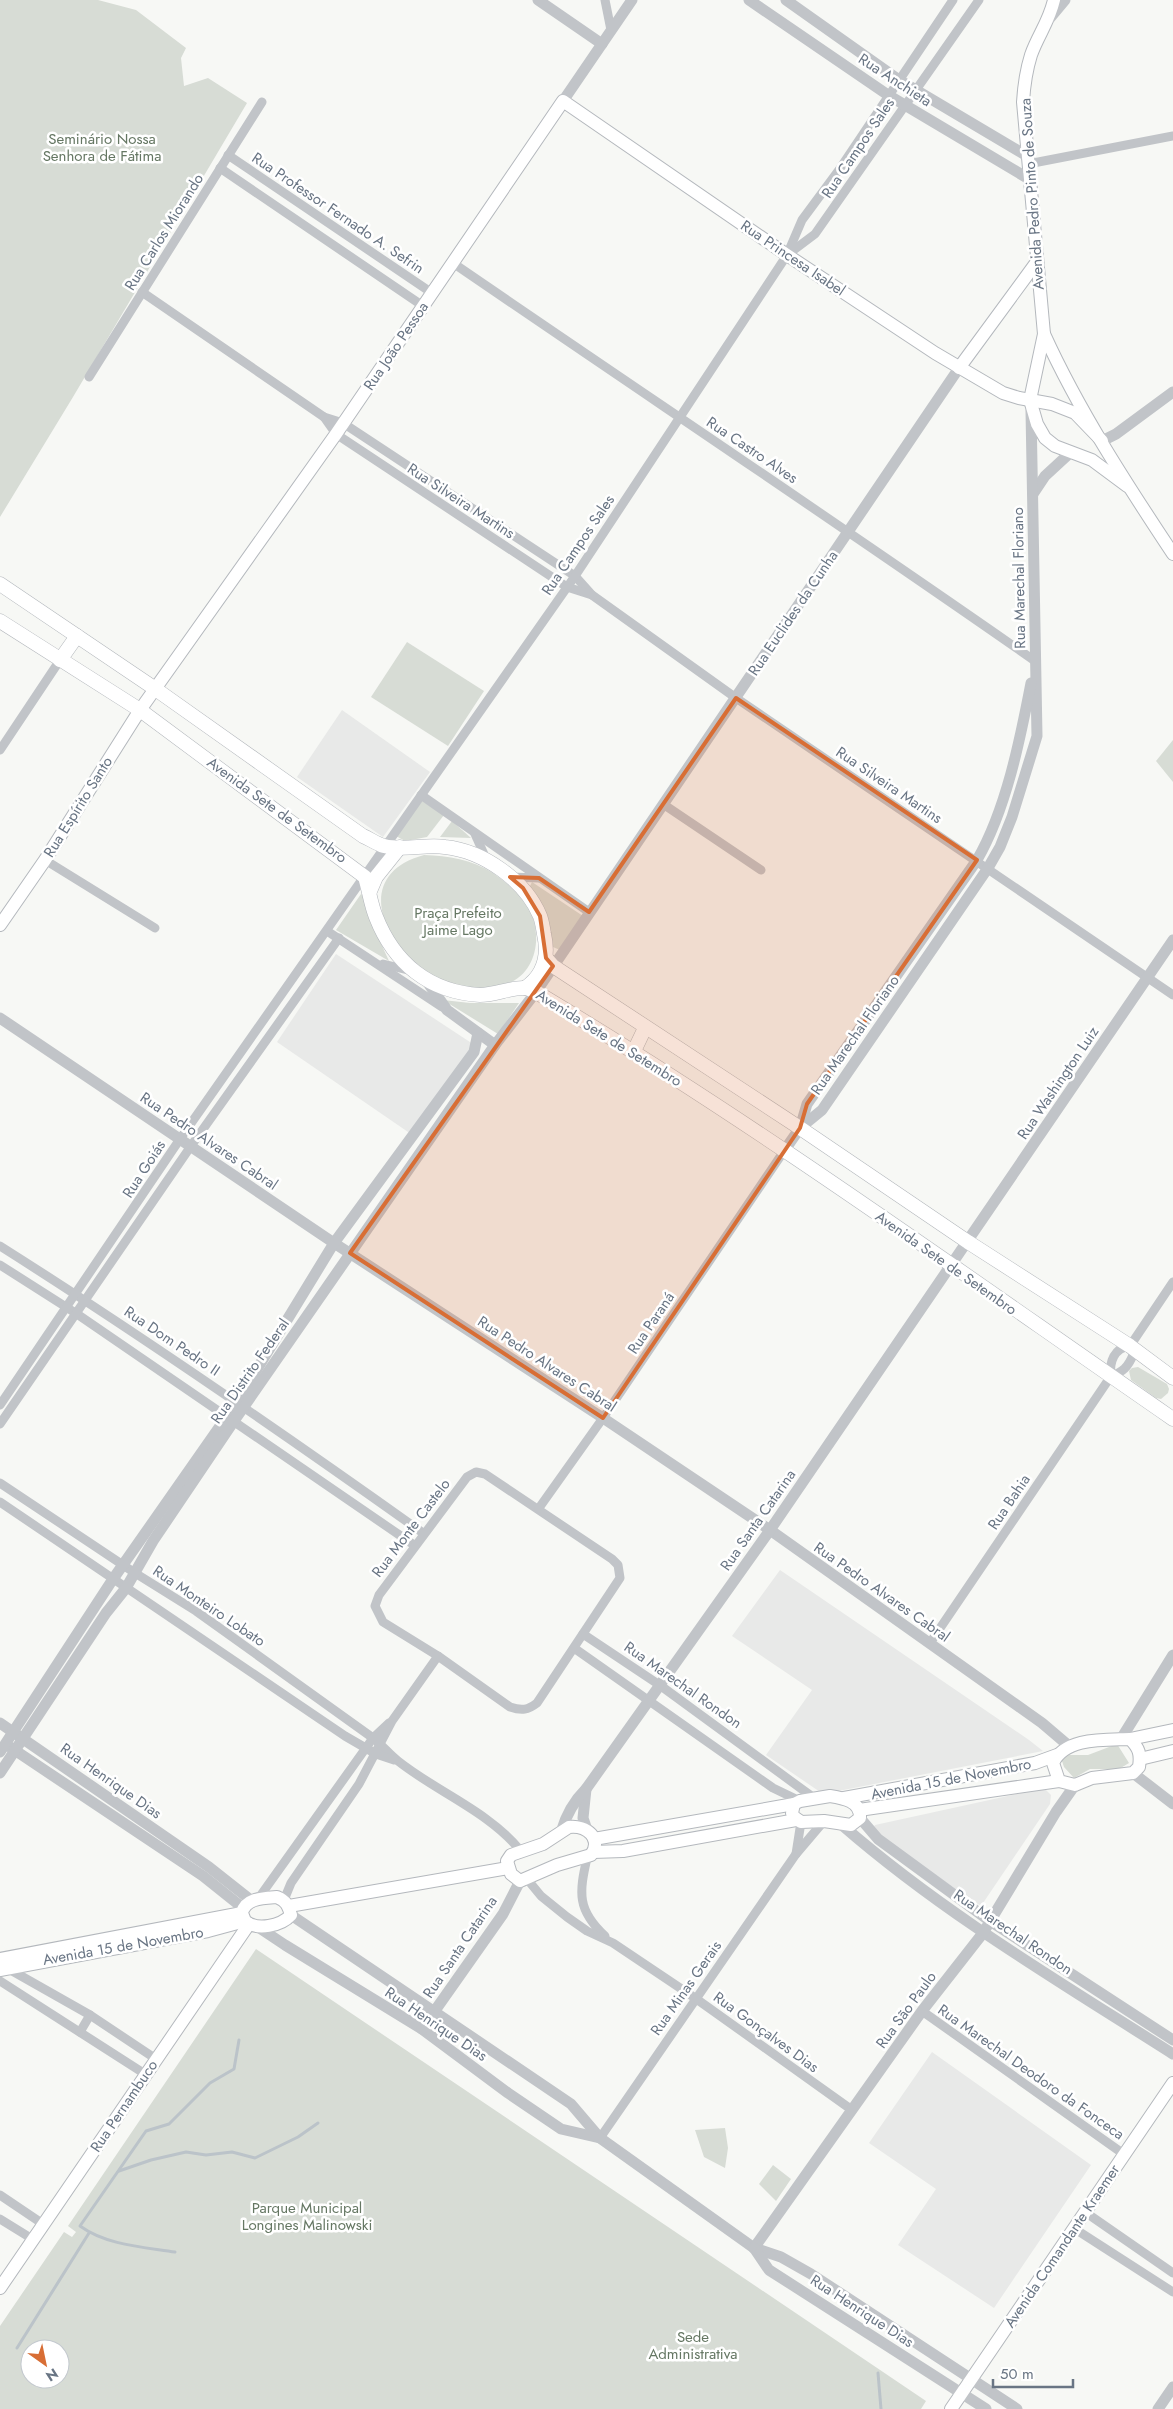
<svg xmlns="http://www.w3.org/2000/svg" width="1173" height="2409" font-family="Jost,sans-serif">
	<rect width="100%" height="100%" fill="#f7f8f5"/>
	<g fill="#e8e9e8">
		<polygon points="342,710 430,772 383,837 297,777"/>
		<polygon points="336,954 476,1046 411,1134 277,1042"/>
		<polygon points="780,1570 1029,1740 1043,1751 823,1794 766,1755 812,1690 732,1636"/>
		<polygon points="1044,1788 1051,1795 1050,1804 981,1906 874,1834 873,1828 875,1825"/>
		<polygon points="932,2052 1091,2165 994,2308 898,2245 936,2189 869,2143"/>
	</g>
	<g fill="#d7dcd5" fill-rule="evenodd">
		<polygon points="0,0 98,0 136,10 186,48 181,58 184,86 208,78 247,103 73,397 0,517"/>
		<polygon points="407,642 484,691 448,746 371,697"/>
		<polygon points="1173,740 1173,782 1156,761"/>
		<polygon points="422,801 444,815 427,837 405,841 396,836"/>
		<polygon points="452,821 471,838 440,837"/>
		<path d="M424 855C449 856 471 859 493 873 503 880 516 890 524 901 544 927 540 972 507 984 423 1016 322 882 424 855Z"/>
		<polygon points="532,882 583,916 560,950 553,947 546,917 529,888"/>
		<polygon points="361,894 367,899 367,913 389,961 336,930"/>
		<polygon points="443,1000 470,1003 519,1003 498,1034"/>
		<polygon points="1138,1367 1167,1384 1169,1389 1168,1393 1161,1399 1156,1398 1131,1380 1129,1371 1132,1368"/>
		<polygon points="1117,1744 1129,1763 1119,1769 1090,1769 1074,1778 1064,1767 1060,1755 1088,1755"/>
		<path d="M256 1949 926 2401 921 2409H0V2326L64 2232 72 2237 76 2232 68 2226ZM30 2349H60V2379H30Z"/>
		<polygon points="725,2128 728,2148 725,2168 704,2157 695,2130"/>
		<polygon points="773,2165 791,2179 776,2201 759,2184"/>
	</g>
	<g fill="none" stroke-linecap="round" stroke-linejoin="round">
		<g stroke="#bbc3c9" stroke-width="3">
			<polyline points="119,2171 151,2160 186,2152 206,2155 232,2152 255,2158 298,2137 318,2123"/>
			<path d="M175 2252C143 2247 106 2245 80 2226L146 2131 169 2124 210 2083 234 2069 239 2040"/>
			<polyline points="17,2348 89,2233"/>
			<polyline points="878,2373 881,2409"/>
		</g>
		<g stroke="#b4b8bd" stroke-width="14">
			<g id="secondary">
				<path d="M1054 0C1049 22 1038 35 1031 55 1026 71 1024 86 1023 102L1044 334 1030 400 1037 424 1045 438 1055 446 1092 460 1127 486"/>
				<path d="M1044 334C1079 411 1126 483 1173 554"/>
				<polyline points="959,368 1036,263"/>
				<polyline points="0,925 45,860 140,710 336,434 563,101 787,255 935,353 1003,393 1019,398 1052,404 1075,413 1102,441"/>
				<path d="M1130 1739C1139 1748 1141 1754 1139 1767L1133 1773 1092 1778 1075 1785 1059 1781 1053 1763C1065 1737 1105 1740 1130 1739Z"/>
				<polyline points="1130,1739 1173,1730"/>
				<polyline points="1140,1759 1173,1751"/>
				<path d="M830 1796C843 1798 861 1801 860 1818L851 1825 824 1821 801 1822 794 1817 792 1813 794 1804 800 1801Z"/>
				<polyline points="844,1798 1035,1763 1057,1755"/>
				<polyline points="859,1810 1059,1781"/>
				<path d="M569 1827C586 1825 603 1838 591 1855L557 1865 520 1881 511 1874 507 1861 511 1855 543 1844Z"/>
				<polyline points="594,1839 794,1804"/>
				<polyline points="593,1852 623,1851 796,1820"/>
				<path d="M277 1897C286 1901 288 1905 291 1915 281 1926 257 1931 245 1921L242 1913C245 1898 264 1898 277 1897Z"/>
				<polyline points="289,1906 508,1868"/>
				<polyline points="0,1959 242,1913"/>
				<polyline points="0,1970 208,1931 245,1921"/>
				<polyline points="0,2288 249,1924"/>
				<polyline points="951,2409 1173,2083"/>
			</g>
		</g>
		<g stroke="#b2b6bb" stroke-width="15">
			<g id="primary">
				<path d="M0 584 154 688 363 836C370 839 377 844 384 846 403 851 426 844 445 847 483 851 525 880 540 916 542 921 543 928 544 934 549 956 544 975 525 988"/>
				<path d="M0 621 140 710 365 877C369 890 371 905 376 917 394 963 429 992 480 995 494 995 513 987 525 988 528 988 533 991 536 992 755 1123 963 1274 1173 1419"/>
				<polyline points="60,660 77,636"/>
				<polyline points="370,891 376,877 400,847"/>
				<polyline points="546,958 553,966 800,1128 968,1242 1130,1346 1173,1378"/>
				<polyline points="634,1051 645,1028"/>
			</g>
		</g>
		<g stroke="#c1c4c8" stroke-width="9">
			<polyline points="605,0 611,30"/>
			<polyline points="228,155 432,293"/>
			<polyline points="1028,164 1173,136"/>
			<polyline points="220,168 423,306"/>
			<polyline points="787,255 815,234 979,0"/>
			<path d="M453 263C647 396 842 526 1035 661"/>
			<polyline points="142,292 324,417 343,423 575,576 592,595 736,698 1173,995"/>
			<polyline points="89,377 262,102"/>
			<polyline points="324,417 336,434 567,587 592,595"/>
			<polyline points="0,750 60,660"/>
			<polyline points="421,795 589,912"/>
			<polyline points="663,804 761,870"/>
			<polyline points="475,834 487,861"/>
			<polyline points="45,860 155,928"/>
			<polyline points="510,877 539,878"/>
			<polyline points="327,931 442,1007"/>
			<polyline points="383,964 412,971"/>
			<path d="M0 1246C144 1337 284 1434 423 1533"/>
			<polyline points="0,1265 77,1314 414,1545"/>
			<polyline points="1130,1346 1173,1282"/>
			<path d="M1111 1376C1123 1372 1128 1367 1133 1355L1130 1346"/>
			<path d="M1111 1376C1109 1362 1114 1348 1130 1346"/>
			<polyline points="0,1405 180,1139 575,576 787,255 802,220 839,170 953,0"/>
			<polyline points="0,1424 191,1146 339,938"/>
			<path d="M476 1472 485 1474 612 1559 618 1565 620 1578 537 1703C528 1710 522 1711 510 1707L438 1656 383 1622 375 1606 379 1595 467 1477Z"/>
			<path d="M0 1483 135 1573 196 1611 373 1738C382 1745 389 1754 398 1761 437 1792 488 1811 520 1850"/>
			<polyline points="0,1502 345,1736 376,1754 394,1760"/>
			<polyline points="539,1508 603,1418 784,1151"/>
			<polyline points="583,1634 661,1686 814,1798"/>
			<polyline points="930,1643 1111,1376"/>
			<polyline points="574,1648 773,1788 800,1801"/>
			<polyline points="796,1854 801,1822"/>
			<path d="M587 1858C579 1893 577 1910 605 1936"/>
			<polyline points="527,1879 541,1896 567,1917 587,1931 613,1943 695,1998 852,2110"/>
			<polyline points="258,1899 373,1738 389,1723"/>
			<polyline points="284,1900 291,1883 359,1784 392,1721 438,1656"/>
			<polyline points="7,1968 90,2015 156,2059"/>
			<polyline points="0,1981 145,2074"/>
			<polyline points="922,2011 1125,2155"/>
			<polyline points="80,2032 90,2015"/>
			<polyline points="600,2138 796,1854 824,1821"/>
			<polyline points="0,2195 43,2224"/>
			<polyline points="1085,2212 1173,2273"/>
			<polyline points="0,2219 34,2240"/>
			<polyline points="1075,2229 1173,2292"/>
		</g>
		<g stroke="#c1c4c8" stroke-width="11">
			<polyline points="538,0 602,44"/>
			<polyline points="749,0 888,95 1029,179"/>
			<polyline points="786,0 899,80 1027,156"/>
			<polyline points="1050,18 1065,0"/>
			<polyline points="563,101 632,0"/>
			<polyline points="1102,441 1116,434 1173,392"/>
			<polyline points="1033,494 1045,476 1071,452"/>
			<polyline points="426,980 447,1010 495,1045"/>
			<polyline points="0,1018 334,1243 603,1418 770,1530 1042,1723 1069,1746"/>
			<polyline points="800,1128 822,1110 988,868 1000,847 1012,817 1037,736 1031,411"/>
			<path d="M784 1151 800 1128 807 1104 977 860C1006 810 1020 740 1031 683"/>
			<polyline points="0,1723 209,1867 252,1901"/>
			<polyline points="1121,1739 1173,1655"/>
			<polyline points="10,1747 203,1876 243,1908"/>
			<polyline points="0,1752 113,1579 237,1402 334,1243 474,1052 478,1033"/>
			<polyline points="0,1773 106,1613 126,1588 153,1541 234,1421 495,1045 536,992 959,368"/>
			<polyline points="1133,1773 1173,1804"/>
			<polyline points="586,1789 583,1818 587,1830"/>
			<polyline points="860,1818 878,1839 990,1921 1173,2040"/>
			<path d="M842 1825C943 1913 1060 1982 1173 2054"/>
			<path d="M561 1832C566 1815 573 1802 586 1789L770 1530 1173 940"/>
			<polyline points="291,1915 571,2104 600,2138 754,2248 781,2257 811,2274 1017,2409"/>
			<polyline points="258,1927 285,1945 422,2029 508,2093 561,2129 600,2138"/>
			<polyline points="422,2029 503,1914 520,1881"/>
			<polyline points="754,2248 922,2011 983,1933 1056,1812 1075,1785"/>
			<polyline points="754,2248 769,2270 986,2409"/>
			<polyline points="1158,2409 1173,2387"/>
		</g>
		<use href="#secondary" stroke="#fff" stroke-width="12"/>
		<use href="#primary" stroke="#fff" stroke-width="14"/>
	</g>
	<path fill="#d86e35" fill-opacity="0.2" stroke="#d86e35" stroke-width="4" stroke-linejoin="round" d="M736 698 977 860 807 1104 800 1128 603 1418 350 1253 553 966 546 958 540 916 523 888 510 877 539 878 589 912Z"/>
	<g text-anchor="middle" stroke-width="5" stroke-linejoin="round" paint-order="stroke">
		<g font-size="15" fill="#697584" stroke="#fff">
			<text transform="translate(895 80) rotate(33)" y="5">Rua Anchieta</text>
			<text transform="translate(858 148) rotate(-56)" y="5">Rua Campos Sales</text>
			<text transform="translate(1032 194) rotate(-94)" y="5">Avenida Pedro Pinto de Souza</text>
			<text transform="translate(338 213) rotate(34)" y="5">Rua Professor Fernado A. Sefrin</text>
			<text transform="translate(164 232) rotate(-58)" y="5">Rua Carlos Miorando</text>
			<text transform="translate(793 258) rotate(34)" y="5">Rua Princesa Isabel</text>
			<text transform="translate(396 346) rotate(-56)" y="5">Rua João Pessoa</text>
			<text transform="translate(752 450) rotate(34)" y="5">Rua Castro Alves</text>
			<text transform="translate(461 501) rotate(33)" y="5">Rua Silveira Martins</text>
			<text transform="translate(578 545) rotate(-56)" y="5">Rua Campos Sales</text>
			<text transform="translate(1019 578) rotate(-91)" y="5">Rua Marechal Floriano</text>
			<text transform="translate(793 613) rotate(-56)" y="5">Rua Euclides da Cunha</text>
			<text transform="translate(889 785) rotate(34)" y="5">Rua Silveira Martins</text>
			<text transform="translate(78 807) rotate(-58)" y="5">Rua Espírito Santo</text>
			<text transform="translate(277 810) rotate(36)" y="5">Avenida Sete de Setembro</text>
			<text transform="translate(855 1035) rotate(-55)" y="5">Rua Marechal Floriano</text>
			<text transform="translate(609 1038) rotate(32)" y="5">Avenida Sete de Setembro</text>
			<text transform="translate(1058 1083) rotate(-56)" y="5">Rua Washington Luiz</text>
			<text transform="translate(209 1141) rotate(34)" y="5">Rua Pedro Alvares Cabral</text>
			<text transform="translate(144 1169) rotate(-57)" y="5">Rua Goiás</text>
			<text transform="translate(946 1263) rotate(35)" y="5">Avenida Sete de Setembro</text>
			<text transform="translate(651 1323) rotate(-56)" y="5">Rua Paraná</text>
			<text transform="translate(172 1341) rotate(34)" y="5">Rua Dom Pedro II</text>
			<text transform="translate(547 1364) rotate(33)" y="5">Rua Pedro Alvares Cabral</text>
			<text transform="translate(250 1371) rotate(-55)" y="5">Rua Distrito Federal</text>
			<text transform="translate(1009 1502) rotate(-56)" y="5">Rua Bahia</text>
			<text transform="translate(758 1520) rotate(-55)" y="5">Rua Santa Catarina</text>
			<text transform="translate(411 1528) rotate(-53)" y="5">Rua Monte Castelo</text>
			<text transform="translate(882 1592) rotate(35)" y="5">Rua Pedro Alvares Cabral</text>
			<text transform="translate(209 1606) rotate(34)" y="5">Rua Monteiro Lobato</text>
			<text transform="translate(683 1685) rotate(35)" y="5">Rua Marechal Rondon</text>
			<text transform="translate(951 1779) rotate(-11)" y="5">Avenida 15 de Novembro</text>
			<text transform="translate(111 1781) rotate(35)" y="5">Rua Henrique Dias</text>
			<text transform="translate(1013 1932) rotate(34)" y="5">Rua Marechal Rondon</text>
			<text transform="translate(123 1946) rotate(-10)" y="5">Avenida 15 de Novembro</text>
			<text transform="translate(460 1947) rotate(-56)" y="5">Rua Santa Catarina</text>
			<text transform="translate(686 1988) rotate(-55)" y="5">Rua Minas Gerais</text>
			<text transform="translate(906 2010) rotate(-54)" y="5">Rua São Paulo</text>
			<text transform="translate(436 2024) rotate(34)" y="5">Rua Henrique Dias</text>
			<text transform="translate(766 2032) rotate(36)" y="5">Rua Gonçalves Dias</text>
			<text transform="translate(1031 2072) rotate(35)" y="5">Rua Marechal Deodoro da Fonceca</text>
			<text transform="translate(124 2106) rotate(-56)" y="5">Rua Pernambuco</text>
			<text transform="translate(1062 2246) rotate(-56)" y="5">Avenida Comandante Kraemer</text>
			<text transform="translate(862 2311) rotate(33)" y="5">Rua Henrique Dias</text>
		</g>
		<g font-size="15" fill="#657763" stroke="#fff">
			<text x="102" y="144">Seminário Nossa<tspan x="102" dy="17">Senhora de Fátima</tspan></text>
			<text x="458" y="918">Praça Prefeito<tspan x="458" dy="17">Jaime Lago</tspan></text>
			<text x="307" y="2213">Parque Municipal<tspan x="307" dy="17">Longines Malinowski</tspan></text>
			<text x="693" y="2342">Sede<tspan x="693" dy="17">Administrativa</tspan></text>
		</g>
	</g>
	<g transform="translate(45 2364) rotate(147)"><circle r="24" fill="#ffffff" stroke="#c3c8ce"/>
	<path d="M0-4L9 19L0 12L-9 19Z" fill="#d86e35"/>
	<text y="-8" font-size="14" font-weight="bold" text-anchor="middle" fill="#697584">N</text>
	</g>
	<path d="M993 2379v8h80v-8" fill="none" stroke="#697584" stroke-width="2.5"/>
	<text x="1000" y="2379" font-size="15" fill="#697584" stroke="#ffffff" stroke-width="4" paint-order="stroke">50 m</text>
</svg>
